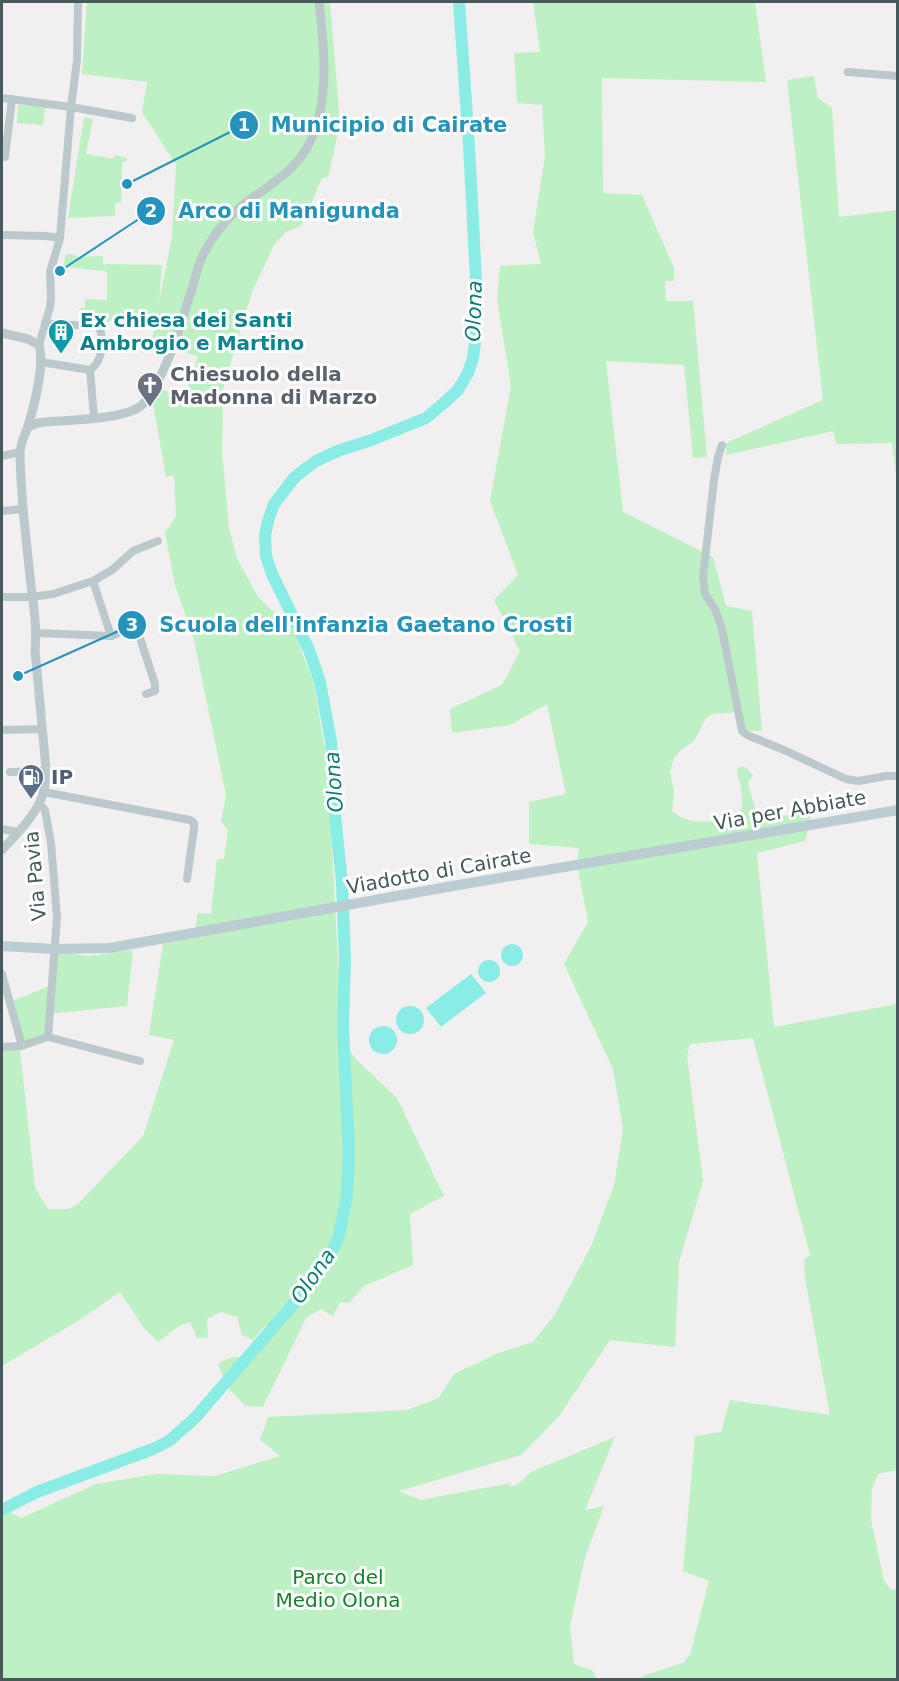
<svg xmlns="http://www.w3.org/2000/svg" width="899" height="1681" font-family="'DejaVu Sans',sans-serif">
	<rect width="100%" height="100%" fill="#f2eff0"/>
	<g fill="#bdf0c2">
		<path d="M87 2H330L340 124 328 177 322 178 301 226 286 232 274 245 252 292 223 389 222 451 229 528 237 558 258 597 294 632 313 681 327 760 340 994 341 1040 357 1060 397 1098 444 1196 410 1214 413 1265 364 1286 349 1303 340 1302 333 1316 321 1309 306 1318 263 1407 245 1406 228 1388 218 1364C231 1356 235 1356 250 1359L264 1343 266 1325 253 1340 242 1335 237 1317 221 1312 207 1319 208 1337 197 1338 190 1322 179 1326 158 1342 144 1328 120 1292 81 1319 2 1366V1049L20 1050 35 1187 48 1209H69L79 1203 143 1136 174 1040 149 1035 163 944 194 937 198 913 211 914 217 859H224L228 831 221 821 226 795 194 640 175 585 165 533 176 516 174 475 166 477 152 398 158 389 185 396 198 356 151 344 155 324 110 321 104 323 101 316H79V309L85 308V299L107 300V273L105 271 64 267 65 255 72 254 79 257 103 256V264L162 265 159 302 172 237 176 165 142 112 147 82 82 74Z"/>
		<path d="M533 2H755L766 82 602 78 603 193 642 195 674 268V281H665L666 301H693L707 457 693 458 684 365 606 361 623 512 713 557 726 606 752 611 762 731H746L739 712 712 714 706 718 694 741 681 750 674 758 670 771 674 792 672 811C690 828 718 820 740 818 742 808 743 793 740 783 739 777 737 774 737 768L744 766 753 775 748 782C749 789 756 812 760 819L811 812 812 814 805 841 757 853 774 1027 897 1004V1470L878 1474 872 1488 871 1520 884 1580 891 1590 897 1588V1679H642V1676L683 1663 690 1655 709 1581 683 1571 695 1436 721 1432 730 1400 830 1415 805 1278 804 1260 810 1255 753 1038 690 1044 687 1056 703 1181 679 1262 675 1347 610 1340 559 1416 521 1455 399 1491 420 1500 511 1483 509 1487C520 1486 524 1477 533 1471L615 1437 585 1510 604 1506 585 1558 570 1626 574 1664 592 1670 597 1679H2V1508L21 1518 96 1484 156 1474 215 1476 280 1456 260 1440 268 1417 407 1410 439 1398 454 1374 496 1354 533 1342 555 1314 592 1244 614 1185 623 1129 613 1069 564 964 588 922 577 864 579 848 529 844V802L566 794 547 704 510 725 452 733 450 709 502 685 520 651 494 600 518 575 490 501 511 386 497 299 500 266 541 264 533 232 545 156 542 105 517 103 514 53 540 52Z"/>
		<polygon points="814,76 818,98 832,108 839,217 897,210 897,481 892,443 837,444 833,431 726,455 726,443 823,400 787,80"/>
		<polygon points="18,105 45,107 43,125 17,123"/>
		<polygon points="84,117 93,119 86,154 114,159 115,155 127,158 126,161 122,162 121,203 115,203 115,216 68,218"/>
		<polygon points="133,950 127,1006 47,1014 46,1036 24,1044 13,1001 49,986 51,952 90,956"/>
	</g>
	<g fill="#8aede5">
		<circle cx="512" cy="955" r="11"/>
		<circle cx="489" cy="971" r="11"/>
		<polygon points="471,974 486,993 441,1027 426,1008"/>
		<circle cx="410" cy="1020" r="14"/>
		<circle cx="383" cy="1040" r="14"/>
	</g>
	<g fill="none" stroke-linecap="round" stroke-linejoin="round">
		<polyline stroke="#8aede5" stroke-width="12" points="2,1510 37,1492 153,1449 169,1441 195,1418 297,1300 326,1264 338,1239 343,1216 347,1195 349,1153 343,1026 345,959 342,883 335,815 331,741 320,682 309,650 272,574 266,556 265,535 268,521 274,504 294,478 305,469 316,461 340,450 369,441 426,418 445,402 458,390 468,373 473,358 475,342 477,299 469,145 459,2"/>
		<g stroke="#bbc9cd" stroke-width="8">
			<polyline points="848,72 898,76"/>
			<polyline points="2,98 71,107 132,118"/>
			<polyline points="5,157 12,99"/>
			<polyline points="2,235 46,236 60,238"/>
			<path d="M45 322 50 324 98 326C106 339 102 362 90 370"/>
			<polyline points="39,345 50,307 51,298 50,272 60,238 71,107 77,60 78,2"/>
			<polyline points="41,362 90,370"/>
			<polyline points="90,370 94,417"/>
			<polyline points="722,445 718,457 714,480 703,577 705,594 715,609 722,629 742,731 747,735 784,750 846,779 859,781 886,776 898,776"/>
			<polyline points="2,456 20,452"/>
			<polyline points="2,511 23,509"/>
			<polyline points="2,597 32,597 53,594 93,581 112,570 133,551 158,541"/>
			<polyline points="37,633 111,636 93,581"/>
			<polyline points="111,636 124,631 133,631 140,638 155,684 155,691 146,694"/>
			<polyline points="2,730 42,729"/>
			<polyline points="10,772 46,771"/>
			<polyline points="44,792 190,820 194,823 194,828 187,879"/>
			<polyline points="39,803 45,810 51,843 57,917 48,1037"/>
			<polyline points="2,829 18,832"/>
			<polyline points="2,974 22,1046"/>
			<polyline points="2,1047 21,1046 48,1037 140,1061"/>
		</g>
		<g stroke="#bbc9cd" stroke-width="9">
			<path d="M2 333 28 339 39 345C45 364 34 406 28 426 25 435 21 442 20 452 20 466 21 480 22 494 24 525 28 555 31 586 34 608 37 628 35 650L46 769C46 779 45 788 42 797 35 816 15 836 2 850"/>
			<path d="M28 427 38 423 45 422C69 420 124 420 142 405 150 398 155 388 159 379 174 350 182 319 192 289 195 278 198 265 203 255 211 239 223 223 236 211 262 188 296 174 311 140 330 97 324 47 319 2"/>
		</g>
		<polyline stroke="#bbccd2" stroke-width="10" points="2,946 54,949 110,948 447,887 898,810"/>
	</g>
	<defs>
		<g id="building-pin" transform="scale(1.35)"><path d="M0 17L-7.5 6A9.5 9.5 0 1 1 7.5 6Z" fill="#0f9aa8" stroke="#fff"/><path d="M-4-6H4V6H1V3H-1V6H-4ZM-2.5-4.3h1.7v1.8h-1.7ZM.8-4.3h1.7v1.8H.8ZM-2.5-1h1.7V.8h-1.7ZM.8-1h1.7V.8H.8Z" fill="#fff"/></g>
		<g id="church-pin" transform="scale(1.35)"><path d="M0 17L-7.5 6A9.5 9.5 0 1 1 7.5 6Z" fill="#6b7280" stroke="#fff"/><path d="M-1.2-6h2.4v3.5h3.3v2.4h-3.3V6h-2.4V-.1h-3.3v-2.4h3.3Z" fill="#fff"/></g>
		<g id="fuel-pin" transform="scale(1.35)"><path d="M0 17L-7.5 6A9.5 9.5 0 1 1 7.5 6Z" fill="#5c6f8a" stroke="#fff"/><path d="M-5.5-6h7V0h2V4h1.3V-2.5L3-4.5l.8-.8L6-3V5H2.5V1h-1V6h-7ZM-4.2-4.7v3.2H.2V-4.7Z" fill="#fff"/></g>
	</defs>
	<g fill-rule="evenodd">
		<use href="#building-pin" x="61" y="332"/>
		<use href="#church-pin" x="150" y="385"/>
		<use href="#fuel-pin" x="31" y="777"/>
	</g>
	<g text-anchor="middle" stroke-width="6" stroke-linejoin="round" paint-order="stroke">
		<g font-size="20" font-weight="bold" fill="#0d838f" stroke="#fff" text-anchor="start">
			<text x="80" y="327">Ex chiesa dei Santi<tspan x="80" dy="23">Ambrogio e Martino</tspan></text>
		</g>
		<g font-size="20" font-weight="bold" fill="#5b616d" stroke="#fff" text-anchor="start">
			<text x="170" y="381">Chiesuolo della<tspan x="170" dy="23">Madonna di Marzo</tspan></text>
		</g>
		<g font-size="20" font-weight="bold" fill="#4e5e75" stroke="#fff" text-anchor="start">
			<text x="51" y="784">IP</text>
		</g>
		<g font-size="20" fill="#47595d" stroke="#fff">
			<text transform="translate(790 810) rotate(-10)" y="7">Via per Abbiate</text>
			<text transform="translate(439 871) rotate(-10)" y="7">Viadotto di Cairate</text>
			<text transform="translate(35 876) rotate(-95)" y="7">Via Pavia</text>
		</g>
		<g font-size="20" fill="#16812c" stroke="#fff">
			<text x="338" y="1584">Parco del<tspan x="338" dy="23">Medio Olona</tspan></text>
		</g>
		<g font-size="21" font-style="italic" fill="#0c7e75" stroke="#fff">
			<text transform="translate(474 311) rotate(-88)" y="7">Olona</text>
			<text transform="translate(334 782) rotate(-94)" y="7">Olona</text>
			<text transform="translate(313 1276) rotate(-55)" y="7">Olona</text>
		</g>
	</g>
	<path fill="none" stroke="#2594bc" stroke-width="2" d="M127 184L244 125M60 271L151 211M18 676L132 625"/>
	<g fill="#2594bc" stroke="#fff" stroke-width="2">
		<circle cx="127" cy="184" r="6"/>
		<circle cx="60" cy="271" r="6"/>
		<circle cx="18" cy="676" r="6"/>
		<circle cx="244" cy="125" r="15"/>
		<circle cx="151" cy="211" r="15"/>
		<circle cx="132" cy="625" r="15"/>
	</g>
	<g font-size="18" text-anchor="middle" font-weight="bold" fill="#fff">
		<text x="244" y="131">1</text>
		<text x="151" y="217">2</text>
		<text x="132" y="631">3</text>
	</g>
	<g font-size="21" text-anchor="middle" font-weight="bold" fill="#2594bc" stroke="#fff" stroke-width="6" stroke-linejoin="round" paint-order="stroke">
		<text x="389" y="132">Municipio di Cairate</text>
		<text x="289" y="218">Arco di Manigunda</text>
		<text x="366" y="632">Scuola dell'infanzia Gaetano Crosti</text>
	</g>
	<rect width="899" height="1681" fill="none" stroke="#47595d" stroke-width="6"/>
</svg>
